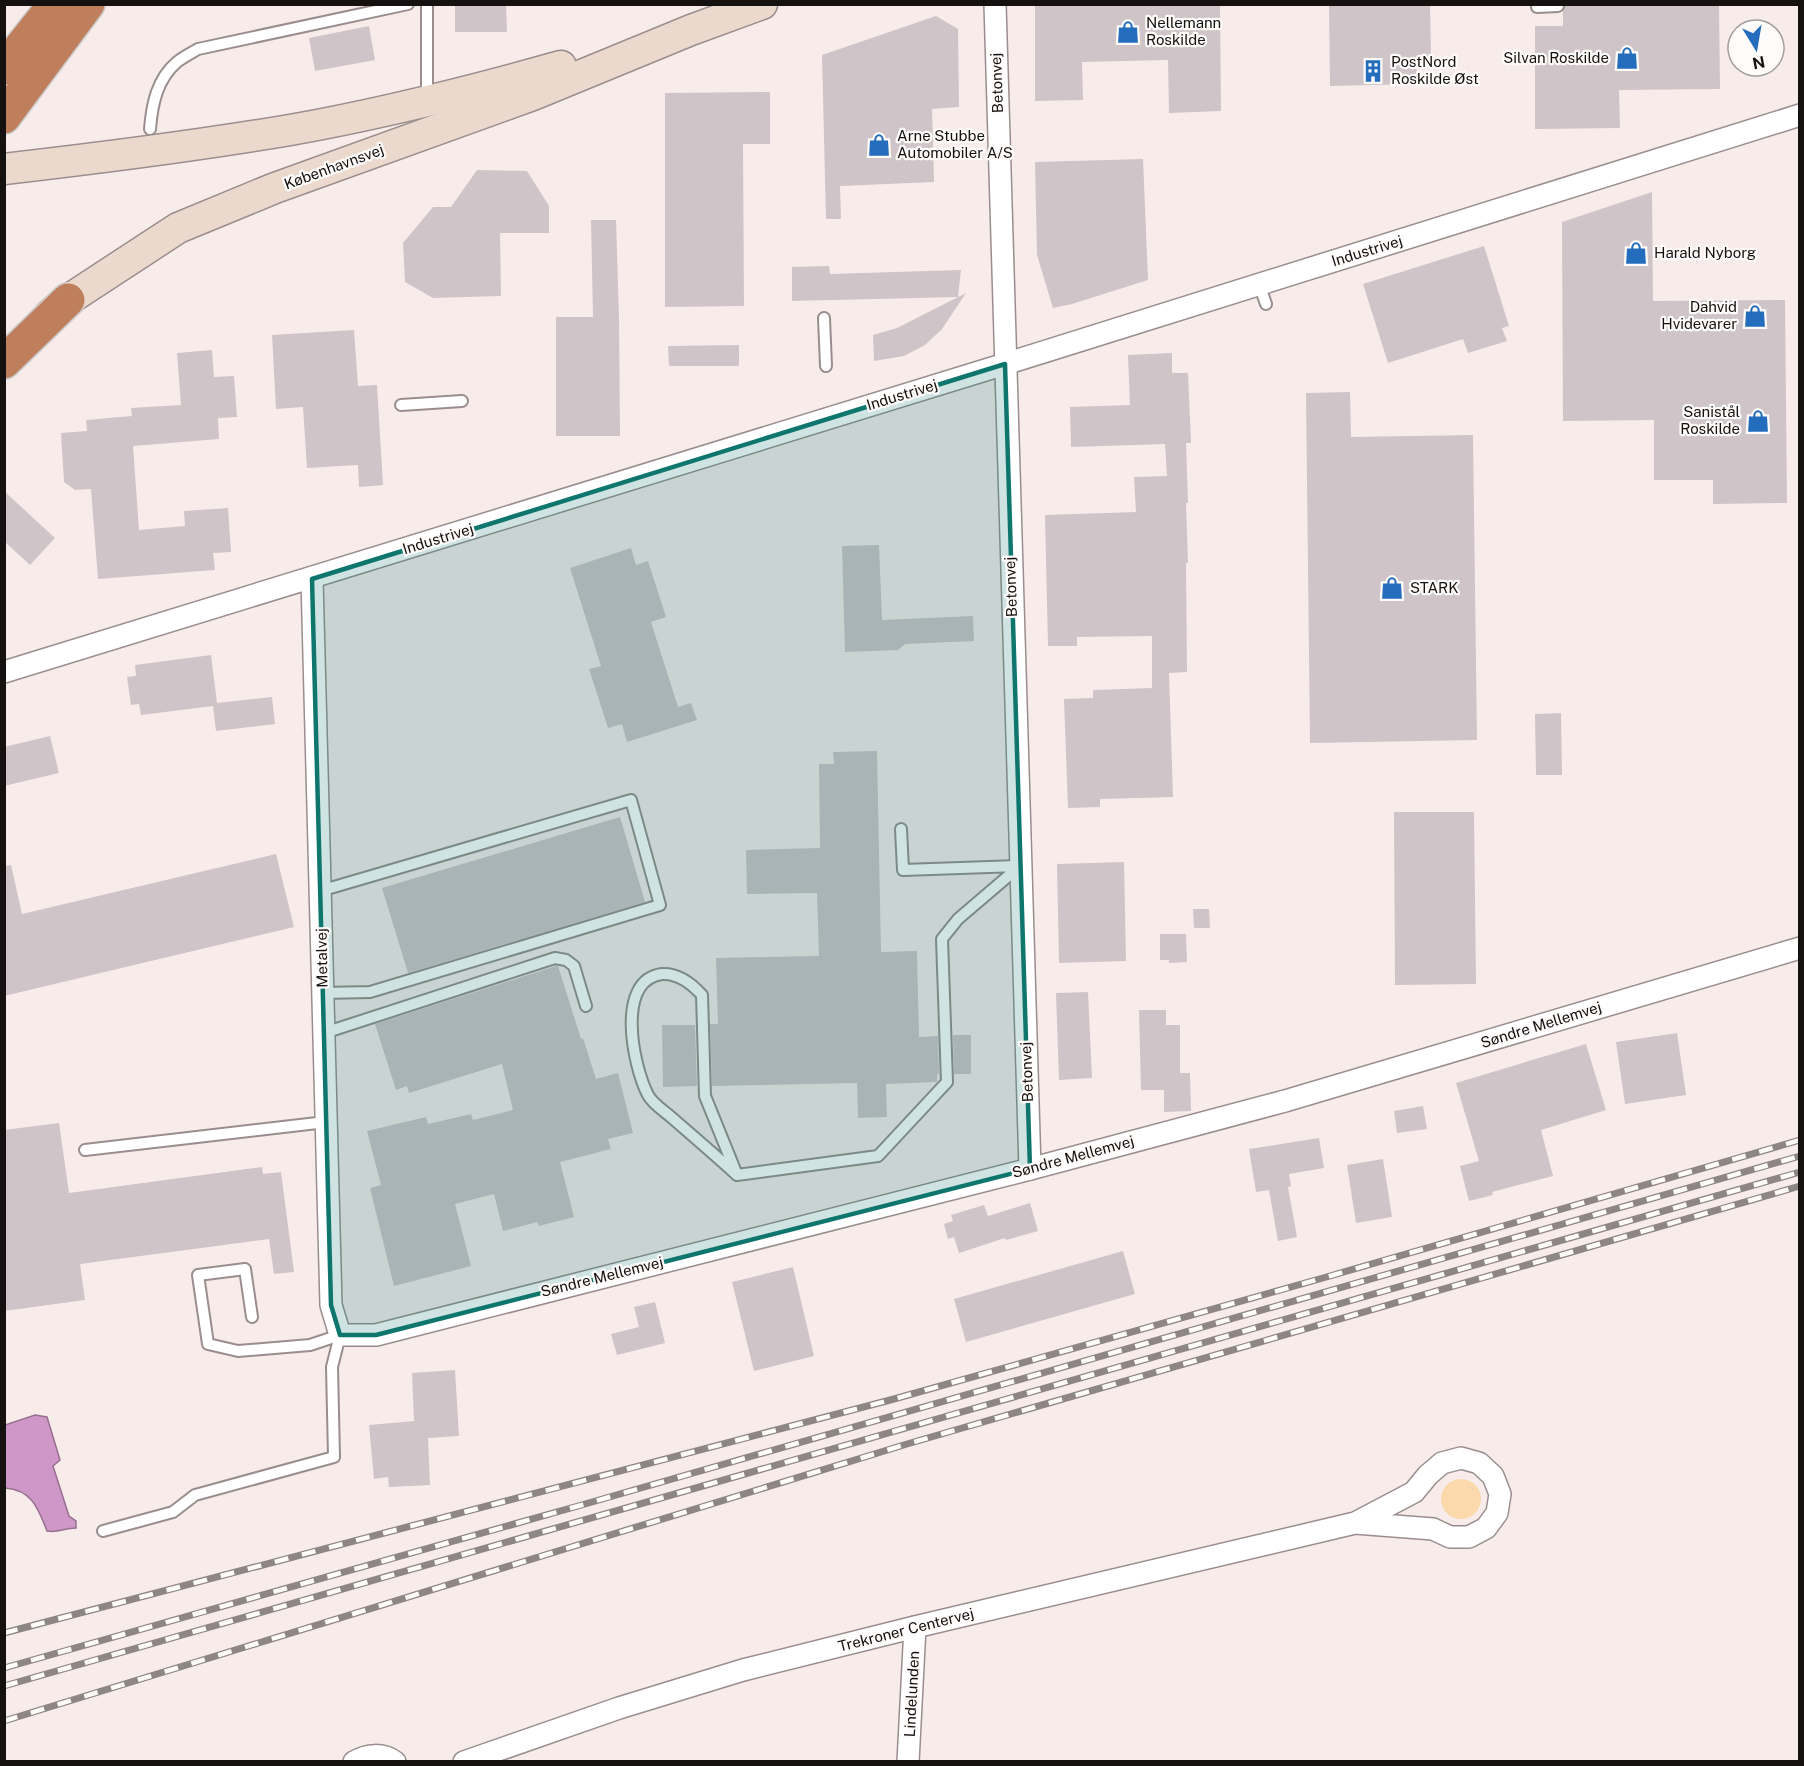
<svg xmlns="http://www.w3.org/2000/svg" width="1804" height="1766" font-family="'Public Sans',sans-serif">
	<rect width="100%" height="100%" fill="#f8eceb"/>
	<circle fill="#fbd9ad" cx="1461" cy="1499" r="20"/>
	<path fill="#cf97c7" stroke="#976f90" stroke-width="1.5" d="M35 1415 47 1417 60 1460 53 1466 69 1516 76 1521V1528C65 1528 58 1533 47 1531 38 1508 32 1490 5 1488V1425Z"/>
	<g fill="#cfc4c7">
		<polygon points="455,4 506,4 507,32 455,32"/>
		<polygon points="1035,4 1220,4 1221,111 1169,113 1168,60 1082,62 1083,100 1035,101"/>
		<polygon points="1329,4 1430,4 1431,57 1416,58 1417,84 1330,86"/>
		<polygon points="1566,4 1719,4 1720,89 1619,90 1620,128 1535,129 1535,26 1563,26 1563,11"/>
		<polygon points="936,16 958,29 959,107 932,109 934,182 840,186 841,219 826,219 822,55"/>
		<polygon points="369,26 375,60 315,71 309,38"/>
		<polygon points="770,92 770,144 743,144 744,306 665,307 665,93"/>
		<polygon points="1143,159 1148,280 1072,304 1053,308 1037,255 1035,162"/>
		<polygon points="477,170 527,171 549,206 549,233 500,233 501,296 433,298 405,282 403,243 433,207 451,207"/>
		<polygon points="1652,192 1653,301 1785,300 1787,503 1713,504 1713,480 1654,480 1654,420 1563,421 1562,222"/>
		<polygon points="591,220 616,220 619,317 620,436 556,436 556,317 593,317"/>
		<polygon points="1484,246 1509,326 1502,328 1507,341 1468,353 1463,339 1388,363 1363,284"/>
		<polygon points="829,266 830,274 961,270 958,297 792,301 792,267"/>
		<polygon points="966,293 942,329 925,345 904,356 874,361 873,335 897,328"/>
		<polygon points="354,330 358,386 377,385 383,485 359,487 358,465 307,468 303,407 276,409 272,335"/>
		<polygon points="739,345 739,366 669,366 668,346"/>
		<polygon points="212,350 214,377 234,376 237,417 218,418 219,439 133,446 139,530 185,526 184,511 228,508 231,552 213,553 215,570 98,579 91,489 75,490 64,482 61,433 87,431 86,420 132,416 131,408 181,405 177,353"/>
		<polygon points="1172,353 1172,373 1188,373 1191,443 1186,443 1188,503 1186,503 1188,563 1186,563 1187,672 1169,673 1173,797 1100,799 1100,807 1068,808 1064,699 1093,698 1093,690 1152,688 1152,636 1077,637 1077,646 1048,646 1045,515 1136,512 1134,477 1167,476 1165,444 1071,447 1070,407 1130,405 1128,355"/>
		<polygon points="1350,392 1351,437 1473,435 1477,740 1310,743 1306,393"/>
		<polygon points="4,491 55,538 30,565 4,541"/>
		<polygon points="879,545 882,620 973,616 974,641 905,644 898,650 845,652 842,546"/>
		<polygon points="631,548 636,565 648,561 666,617 651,622 678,707 691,703 697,720 627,742 622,724 608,728 589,669 601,666 570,568"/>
		<polygon points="211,655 217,703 272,697 275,724 216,731 213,706 141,715 139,704 131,705 127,677 136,676 135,665"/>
		<polygon points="1561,713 1562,775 1536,775 1535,714"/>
		<polygon points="50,736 59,773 4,786 4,747"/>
		<polygon points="877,751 881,952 917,951 919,1037 938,1036 939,1074 937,1074 937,1082 886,1084 887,1117 858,1118 857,1083 712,1086 710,1024 718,1024 716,958 819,956 817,893 747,894 746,850 820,848 819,764 834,764 833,752"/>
		<polygon points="1394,812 1474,812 1476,984 1395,985"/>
		<polygon points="620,817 645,902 408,973 382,888"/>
		<polygon points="276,854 294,927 4,996 4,866 11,865 22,914"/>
		<polygon points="1124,862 1126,961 1059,963 1057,864"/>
		<polygon points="1193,909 1209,909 1210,928 1194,928"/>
		<polygon points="1160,934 1186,934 1187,962 1169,963 1169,960 1160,960"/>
		<polygon points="556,966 558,966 581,1039 583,1038 596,1079 618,1073 633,1133 608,1139 611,1149 560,1162 574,1217 539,1226 537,1222 503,1231 494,1194 455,1204 471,1266 394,1286 370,1188 381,1185 367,1131 426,1117 428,1124 471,1114 473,1120 513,1110 502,1064 409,1093 407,1086 396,1090 375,1024"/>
		<polygon points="1088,992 1092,1078 1059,1080 1056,993"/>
		<polygon points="1139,1010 1166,1010 1166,1025 1180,1025 1180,1073 1190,1073 1191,1111 1164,1112 1164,1090 1141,1090"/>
		<polygon points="662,1025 695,1025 697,1086 663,1087"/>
		<polygon points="1677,1033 1686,1095 1625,1104 1616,1042"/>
		<polygon points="953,1035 971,1035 971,1074 954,1074"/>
		<polygon points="1586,1044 1606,1110 1541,1130 1553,1176 1492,1192 1493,1195 1469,1201 1460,1166 1479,1161 1456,1083"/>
		<polygon points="1423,1106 1427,1129 1397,1133 1394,1111"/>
		<polygon points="59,1123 69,1193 262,1167 263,1174 281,1172 294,1272 274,1274 269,1239 80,1264 85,1300 4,1311 4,1130"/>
		<polygon points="1319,1138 1324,1168 1289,1174 1291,1186 1288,1187 1297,1237 1278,1241 1269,1190 1256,1192 1249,1149"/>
		<polygon points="1383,1159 1392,1217 1356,1223 1347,1165"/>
		<polygon points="1030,1203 1038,1231 1006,1240 1005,1238 959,1253 954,1237 948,1239 944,1224 953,1221 951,1215 984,1205 988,1216"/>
		<polygon points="1123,1251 1135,1294 966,1342 954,1299"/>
		<polygon points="793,1267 814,1356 754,1371 732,1282"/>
		<polygon points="655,1302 665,1343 617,1355 611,1334 639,1327 634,1307"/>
		<polygon points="455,1370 459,1436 428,1438 430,1485 389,1487 388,1477 374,1479 369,1425 414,1421 412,1373"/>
	</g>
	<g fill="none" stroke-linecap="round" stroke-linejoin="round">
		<g stroke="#998e8d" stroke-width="14">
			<g id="lane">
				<polyline points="427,4 427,100"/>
				<polyline points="1537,4 1537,7 1558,6 1558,4"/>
				<path d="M150 129C152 104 157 79 177 62 183 57 191 53 198 49L408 4"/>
				<polyline points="1259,284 1266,304"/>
				<polyline points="824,318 826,366"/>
				<polyline points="401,405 462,401"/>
				<polyline points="320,891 631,800 660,905 370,992 323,993"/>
				<polyline points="324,1033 555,958 566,960 574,966 586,1006"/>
				<polyline points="85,1150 326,1122"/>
				<path d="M737 1175 705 1096 702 995C692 984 678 973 662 974 615 980 633 1066 648 1095 652 1103 664 1111 671 1117 693 1136 715 1155 737 1175L878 1156 947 1082 942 939 958 919 1020 866 903 870 901 829"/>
				<polyline points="252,1317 245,1269 198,1275 208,1344 238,1351 310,1345 340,1335"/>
				<polyline points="103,1531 173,1512 195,1495 334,1457 332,1367 340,1335"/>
			</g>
		</g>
		<g stroke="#998e8d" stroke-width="24">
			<g id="street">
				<polyline points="995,4 1030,1169"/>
				<polyline points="312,579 331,1305 340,1335 376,1335 1030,1169 1285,1101 1800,948"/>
				<polyline points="4,672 1005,364 1800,115"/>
				<path d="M354 1762C367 1754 383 1753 395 1762"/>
				<polyline points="464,1762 619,1708 743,1670 915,1627 1355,1523 1414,1492 1428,1475 1442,1463 1461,1458 1479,1463 1493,1476 1500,1494 1497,1513 1486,1528 1469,1537 1450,1537 1433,1529 1355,1523"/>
				<polyline points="908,1762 915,1627"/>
			</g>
		</g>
		<g stroke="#998e8d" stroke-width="33">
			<g id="secondary">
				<path d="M4 169C100 158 195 146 290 130 381 114 472 91 561 66"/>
				<polyline points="50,315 68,300 178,228 275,188 533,95 691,30 762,4"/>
			</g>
		</g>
		<g stroke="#cccbcb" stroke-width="36">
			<g id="highway">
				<polyline points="4,68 55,4"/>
				<polyline points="4,117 88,4"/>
				<polyline points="4,362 68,300"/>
			</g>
		</g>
		<use href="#lane" stroke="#fff" stroke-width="10"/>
		<use href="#street" stroke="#fff" stroke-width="21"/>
		<use href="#secondary" stroke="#ecd9ce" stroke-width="30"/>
		<use href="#highway" stroke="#c07f5c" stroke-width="33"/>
		<g stroke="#8e8685" stroke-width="7">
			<g id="rail">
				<polyline points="4,1633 894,1399 1330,1276 1800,1140"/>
				<polyline points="4,1668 578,1506 1800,1156"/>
				<polyline points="4,1686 1800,1172"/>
				<polyline points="4,1721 907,1444 1800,1186"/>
			</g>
		</g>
		<use href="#rail" stroke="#fefcfb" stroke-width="4.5" stroke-dasharray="14" stroke-linecap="butt"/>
	</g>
	<path fill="#0f766e" fill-opacity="0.2" stroke="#0f766e" stroke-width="4.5" stroke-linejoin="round" d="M1005 364 1030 1169 376 1335H340L331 1305 312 579Z"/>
	<defs>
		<g id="shop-bare" transform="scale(1.8)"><path d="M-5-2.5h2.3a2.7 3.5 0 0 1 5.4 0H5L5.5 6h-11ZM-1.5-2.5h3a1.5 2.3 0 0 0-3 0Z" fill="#246dbd" stroke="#fefcfb" stroke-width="2.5" paint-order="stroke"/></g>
		<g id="building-bare" transform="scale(1.8)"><path d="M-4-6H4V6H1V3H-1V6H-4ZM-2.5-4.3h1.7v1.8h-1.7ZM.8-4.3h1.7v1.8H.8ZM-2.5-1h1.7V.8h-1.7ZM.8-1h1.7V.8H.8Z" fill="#246dbd" stroke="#fefcfb" stroke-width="2.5" paint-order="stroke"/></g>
	</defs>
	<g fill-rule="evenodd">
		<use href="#shop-bare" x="1128" y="32"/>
		<use href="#shop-bare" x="1627" y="58"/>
		<use href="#building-bare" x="1373" y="71"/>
		<use href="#shop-bare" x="879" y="145"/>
		<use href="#shop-bare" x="1636" y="253"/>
		<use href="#shop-bare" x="1755" y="316"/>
		<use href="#shop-bare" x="1758" y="421"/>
		<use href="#shop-bare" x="1392" y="588"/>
	</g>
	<g text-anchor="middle" stroke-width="4.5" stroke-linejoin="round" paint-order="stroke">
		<g font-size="15" fill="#151111" stroke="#fefcfb" text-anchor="start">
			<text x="1146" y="28">Nellemann<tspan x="1146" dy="17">Roskilde</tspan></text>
			<text x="1609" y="63" text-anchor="end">Silvan Roskilde</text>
			<text x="1391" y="67">PostNord<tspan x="1391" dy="17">Roskilde Øst</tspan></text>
			<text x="897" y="141">Arne Stubbe<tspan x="897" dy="17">Automobiler A/S</tspan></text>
			<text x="1654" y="258">Harald Nyborg</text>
			<text x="1737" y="312" text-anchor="end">Dahvid<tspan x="1737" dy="17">Hvidevarer</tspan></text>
			<text x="1740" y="417" text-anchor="end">Sanistål<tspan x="1740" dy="17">Roskilde</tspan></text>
			<text x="1410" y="593">STARK</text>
		</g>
		<g font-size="15" fill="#151111" stroke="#fefcfb">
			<text transform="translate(997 83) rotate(-92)" y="5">Betonvej</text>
			<text transform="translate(334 167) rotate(-20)" y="5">Københavnsvej</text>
			<text transform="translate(1367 251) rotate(-17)" y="5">Industrivej</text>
			<text transform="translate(902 395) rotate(-17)" y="5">Industrivej</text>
			<text transform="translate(438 539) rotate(-17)" y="5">Industrivej</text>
			<text transform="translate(1011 587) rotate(-92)" y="5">Betonvej</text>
			<text transform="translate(322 958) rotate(-91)" y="5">Metalvej</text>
			<text transform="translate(1541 1025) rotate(-17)" y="5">Søndre Mellemvej</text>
			<text transform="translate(1027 1072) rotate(-92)" y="5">Betonvej</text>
			<text transform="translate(1073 1157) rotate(-15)" y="5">Søndre Mellemvej</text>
			<text transform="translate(602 1277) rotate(-14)" y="5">Søndre Mellemvej</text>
			<text transform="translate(906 1630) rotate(-14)" y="5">Trekroner Centervej</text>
			<text transform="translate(912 1694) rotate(-87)" y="5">Lindelunden</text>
		</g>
	</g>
	<rect width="1804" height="1766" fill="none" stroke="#151111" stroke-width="12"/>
	<g transform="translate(1756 48) rotate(169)"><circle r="28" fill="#fefcfb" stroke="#a19e9d" stroke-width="1.5"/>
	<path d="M0-4.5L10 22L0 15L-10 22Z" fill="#246dbd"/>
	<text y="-9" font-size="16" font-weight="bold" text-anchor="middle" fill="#151111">N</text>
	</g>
</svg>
